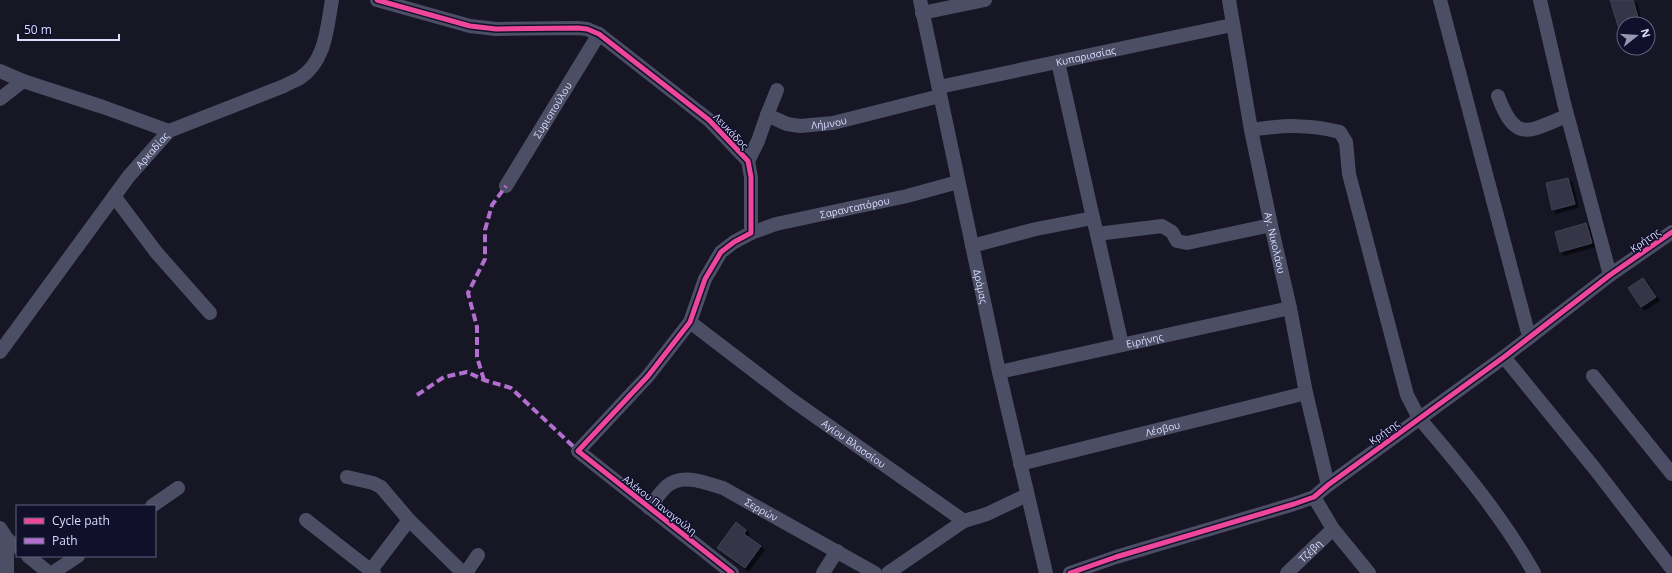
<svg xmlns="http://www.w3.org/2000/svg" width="1672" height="573" font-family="'Open Sans',sans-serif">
	<defs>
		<filter id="shadow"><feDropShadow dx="3.5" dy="3.5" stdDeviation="0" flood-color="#0009"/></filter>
	</defs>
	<rect width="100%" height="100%" fill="#161625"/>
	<g fill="#343546" stroke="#414158" filter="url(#shadow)">
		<polygon points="1610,0 1633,0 1640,24 1624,24 1624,31 1620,32"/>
		<polygon points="1568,178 1575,204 1552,210 1546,183"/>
		<polygon points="1586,223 1592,243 1560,252 1555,232"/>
		<polygon points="1643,278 1656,297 1641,307 1628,288"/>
		<polygon points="736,522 746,530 744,534 761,546 745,568 717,548"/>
	</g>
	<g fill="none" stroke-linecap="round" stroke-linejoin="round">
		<g stroke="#4b4e65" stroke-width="14">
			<polyline points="377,0 470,26 496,29 578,28 587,29 599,34 709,120 748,161 751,177 751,233 734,242 721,252 705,279 690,322 648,376 578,451 732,573"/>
			<path id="s1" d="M920 0 999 372 1046 573"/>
			<path id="s2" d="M1229 0 1251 130 1271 225 1290 308 1306 393 1328 485"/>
			<polyline points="1440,0 1527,329 1530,337"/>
			<polyline points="1540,0 1564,103 1610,275"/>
			<polyline points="922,13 985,0"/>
			<polyline points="0,71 23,81 103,107 169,131"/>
			<path id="s3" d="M939 87 1232 25"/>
			<path d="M1498 96C1516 144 1528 131 1567 116"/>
			<polyline points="0,99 23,81"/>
			<polyline points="767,115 777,90"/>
			<path d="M1251 130C1284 125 1308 124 1340 132L1346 142 1349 174 1407 395 1419 418C1460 466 1503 517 1534 573"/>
			<path id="s4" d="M748 161 758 141 767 115 787 124 800 126 833 123 940 96"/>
			<path id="s5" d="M506 186 599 34"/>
			<polyline points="114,196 156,252 210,313"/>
			<polyline points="1093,218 1097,234 1162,226 1172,232 1177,241 1187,243 1271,225"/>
			<path id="s6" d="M751 233 776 224 907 196 958 182"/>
			<polyline points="1097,234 1122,345"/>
			<polyline points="972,246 1036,229 1093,218 1058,62"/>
			<path id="s7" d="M690 322 792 400 964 521"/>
			<path id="s8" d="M0 352 129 176 169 131 284 86C289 83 295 81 300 78 326 61 327 27 332 0"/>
			<polyline points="1504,357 1595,469 1672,569"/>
			<path id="s9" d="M999 372 1290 308"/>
			<polyline points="1593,376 1672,474"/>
			<path id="s10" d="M1020 464 1306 393"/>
			<polyline points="347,477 373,483 381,487 409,520 463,573"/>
			<polyline points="1314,497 1333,529 1369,573"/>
			<polyline points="152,506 178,488"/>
			<path id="s11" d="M649 508C655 501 660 492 667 486 683 473 706 483 723 488L875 573"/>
			<polyline points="306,520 374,573"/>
			<polyline points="0,528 7,539 17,547"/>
			<polyline points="7,539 7,573"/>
			<polyline points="28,556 49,573"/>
			<polyline points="371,570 409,520"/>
			<polyline points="52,573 78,556"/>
			<polyline points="466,573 478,555"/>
			<polyline points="823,573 837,551"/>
			<polyline points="888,573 964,521 987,514 1027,495"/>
			<polyline points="1070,573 1116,557 1294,504 1314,497 1328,485 1504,357 1610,275 1672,232"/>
			<path id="s12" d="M1287 573 1333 529"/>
		</g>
		<g stroke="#b36fd0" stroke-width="4" stroke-dasharray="8 4" stroke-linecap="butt">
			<polyline points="484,380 477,357 477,327 468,293 485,259 485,230 492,205 506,186"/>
			<polyline points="417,395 444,377 467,372 484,380 511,388 578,451"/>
		</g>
		<g stroke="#10102b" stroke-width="8">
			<g id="cycleway">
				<polyline points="377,0 470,26 496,29 578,28 587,29 599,34 709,120 748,161 751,177 751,233 734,242 721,252 705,279 690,322 648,376 578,451 732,573"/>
				<polyline points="1070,573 1116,557 1294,504 1314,497 1328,485 1504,357 1610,275 1672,232"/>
			</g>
		</g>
		<use href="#cycleway" stroke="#ed469a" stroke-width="5"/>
	</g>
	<g text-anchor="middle" stroke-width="3" stroke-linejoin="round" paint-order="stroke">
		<g font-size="10" fill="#daddff" stroke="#10102b">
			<text dy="4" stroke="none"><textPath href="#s3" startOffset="150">Κυπαρισσίας</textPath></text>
			<text dy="4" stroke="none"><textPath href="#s5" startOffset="89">Συριοπούλου</textPath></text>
			<text dy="4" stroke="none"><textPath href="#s4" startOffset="114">Λήμνου</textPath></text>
			<text transform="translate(731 131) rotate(46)" y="4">Λευκάδος</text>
			<text dy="4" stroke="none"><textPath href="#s8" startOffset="253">Αρκαδίας</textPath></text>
			<text dy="4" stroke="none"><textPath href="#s6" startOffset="107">Σαρανταπόρου</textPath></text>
			<text transform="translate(1645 240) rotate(-35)" y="4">Κρήτης</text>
			<text dy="4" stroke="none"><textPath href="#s2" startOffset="247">Αγ. Νικολάου</textPath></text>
			<text dy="4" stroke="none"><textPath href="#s1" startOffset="293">Δράμας</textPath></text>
			<text dy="4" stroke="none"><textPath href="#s9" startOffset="149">Ειρήνης</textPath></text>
			<text dy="4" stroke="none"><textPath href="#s10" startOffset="147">Λέσβου</textPath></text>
			<text transform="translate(1384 432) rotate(-36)" y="4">Κρήτης</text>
			<text dy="4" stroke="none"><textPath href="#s7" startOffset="204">Αγίου Βλασσίου</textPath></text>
			<text transform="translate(660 505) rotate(38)" y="4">Αλέκου Παναγούλη</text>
			<text dy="4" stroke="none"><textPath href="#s11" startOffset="131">Σερρών</textPath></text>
			<text dy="4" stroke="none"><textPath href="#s12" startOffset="32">Τζέβη</textPath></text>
		</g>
	</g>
	<rect x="16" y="505" width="140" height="52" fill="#10102b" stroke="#616280"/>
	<rect x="24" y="518" width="20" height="6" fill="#ed469a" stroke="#616280"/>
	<text x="52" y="525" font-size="12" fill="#daddff">Cycle path</text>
	<rect x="24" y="538" width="20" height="6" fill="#b36fd0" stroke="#616280"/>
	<text x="52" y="545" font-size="12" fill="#daddff">Path</text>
	<g transform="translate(1636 36) rotate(73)"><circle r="19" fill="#10102b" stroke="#616280"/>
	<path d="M0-3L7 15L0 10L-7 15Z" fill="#9597b3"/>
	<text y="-6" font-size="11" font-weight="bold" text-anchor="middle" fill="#daddff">N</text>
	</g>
	<path d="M18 34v6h101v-6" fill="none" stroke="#daddff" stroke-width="2"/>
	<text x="24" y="34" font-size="12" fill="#daddff" stroke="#10102b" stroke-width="3" paint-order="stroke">50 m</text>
</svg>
